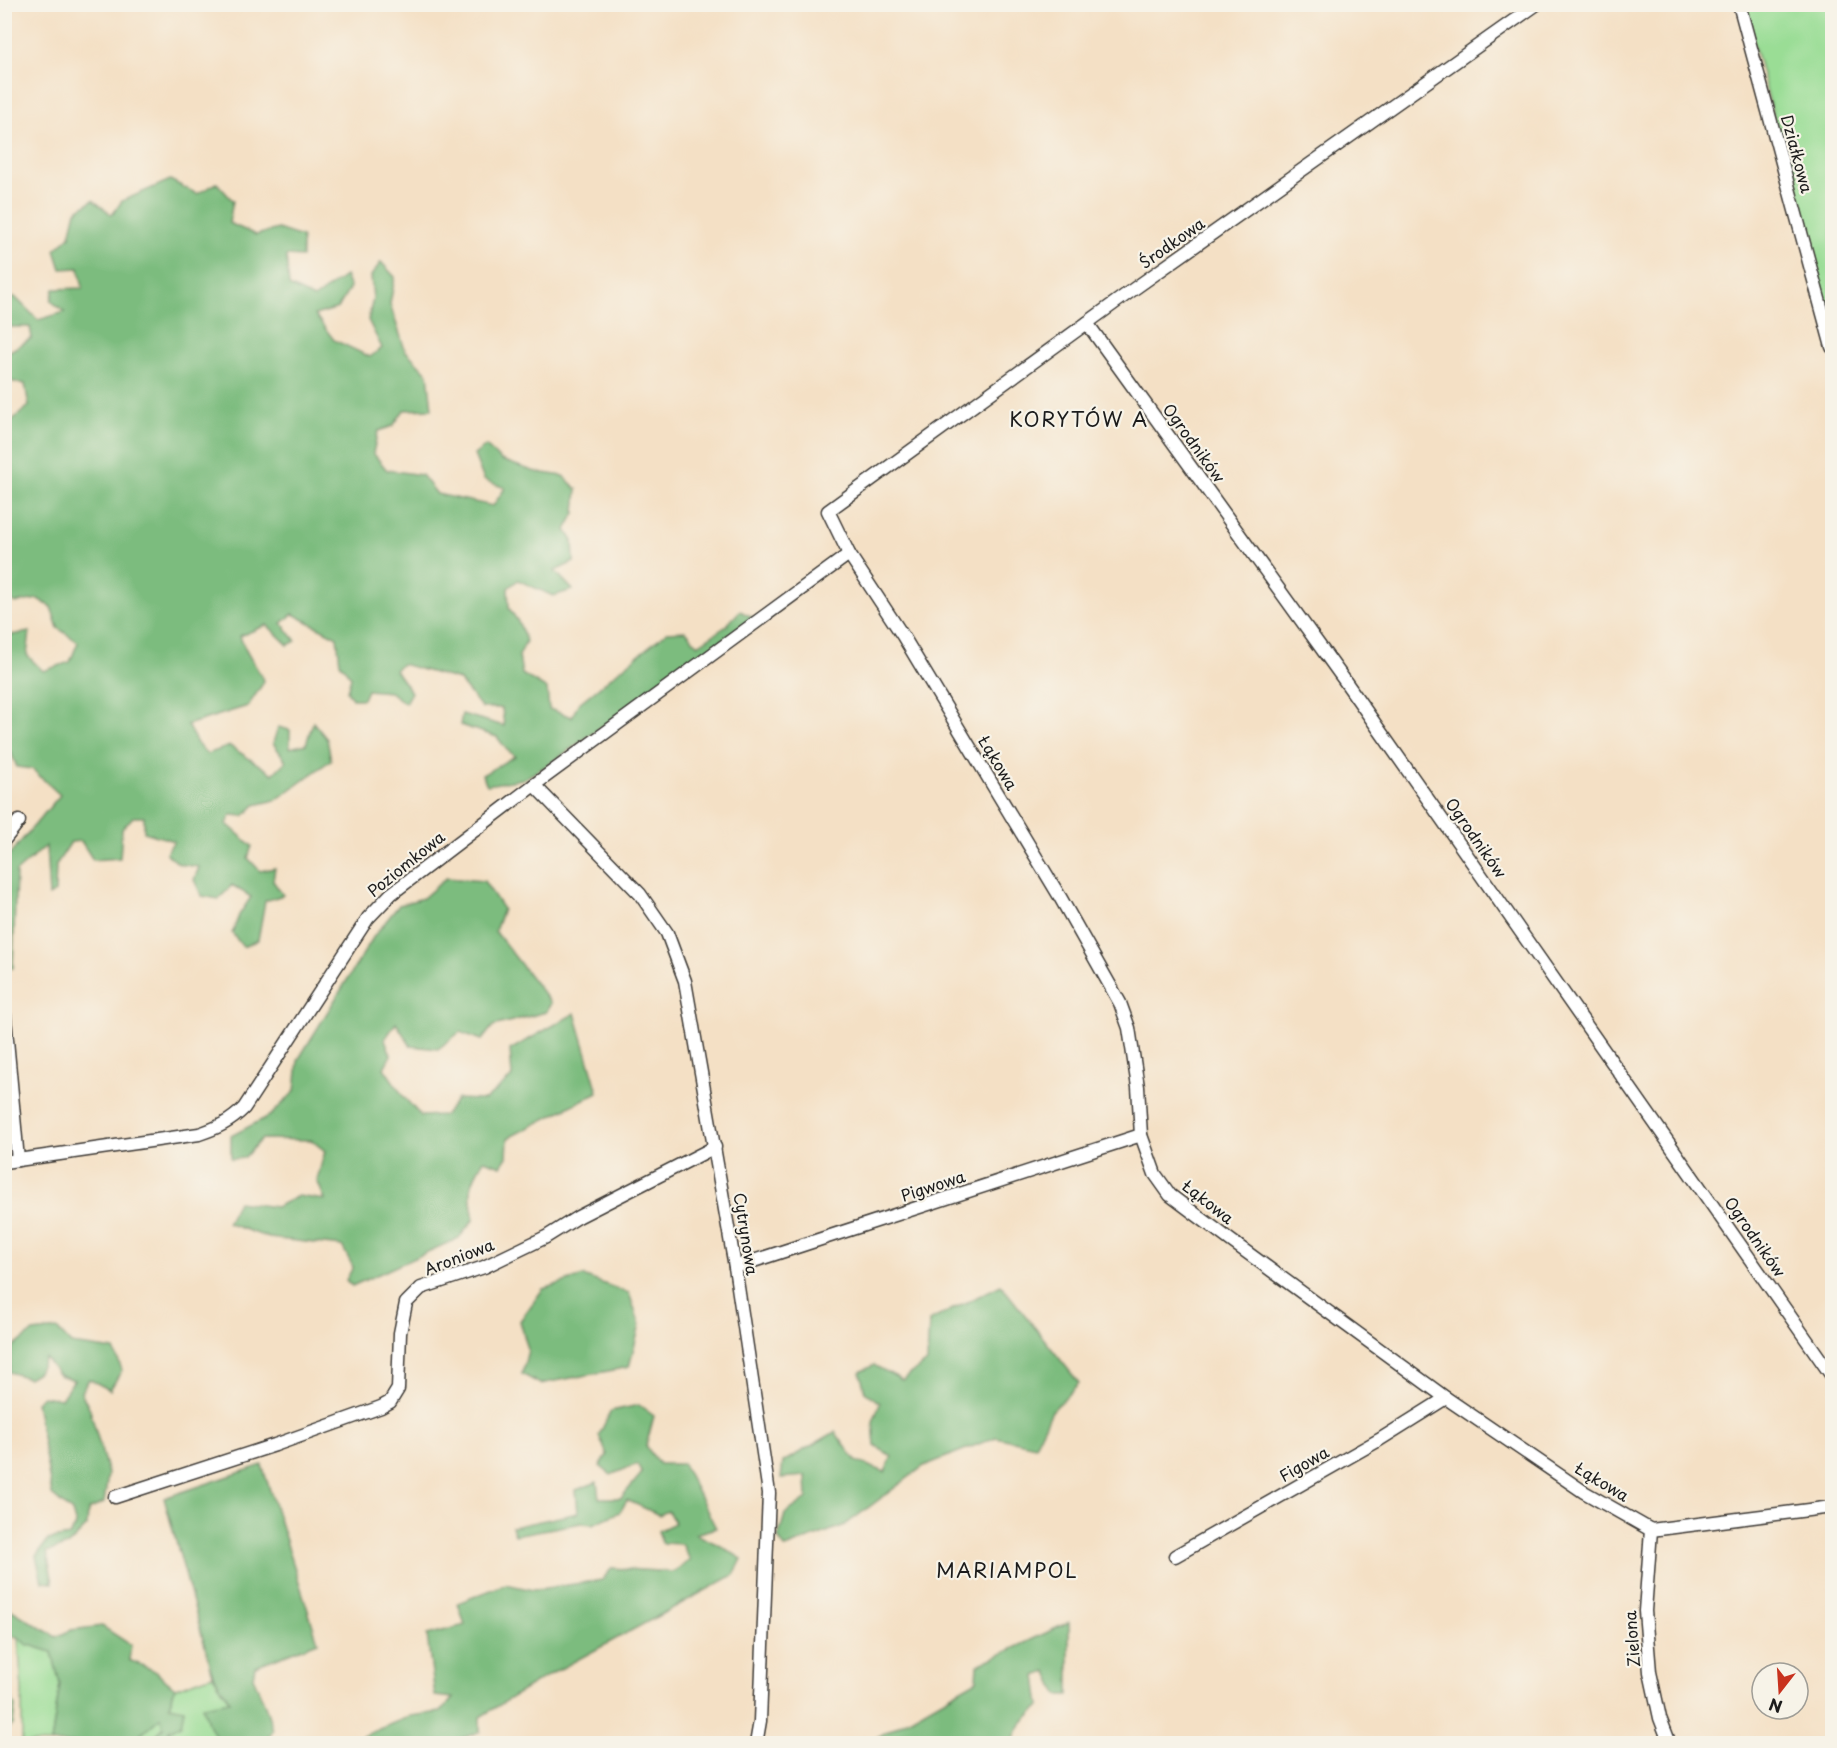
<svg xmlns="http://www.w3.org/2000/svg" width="1837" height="1748" font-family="'Playpen Sans',sans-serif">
	<rect width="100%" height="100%" fill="#f7f3e8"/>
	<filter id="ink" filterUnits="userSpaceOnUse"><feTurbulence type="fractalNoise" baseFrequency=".0167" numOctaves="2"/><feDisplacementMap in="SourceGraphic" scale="12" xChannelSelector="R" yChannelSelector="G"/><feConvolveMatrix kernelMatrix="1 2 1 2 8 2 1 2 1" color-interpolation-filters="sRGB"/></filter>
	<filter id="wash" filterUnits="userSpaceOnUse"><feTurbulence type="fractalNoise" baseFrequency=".008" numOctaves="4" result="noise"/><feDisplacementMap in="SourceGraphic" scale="24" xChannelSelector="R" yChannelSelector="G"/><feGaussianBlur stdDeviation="1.35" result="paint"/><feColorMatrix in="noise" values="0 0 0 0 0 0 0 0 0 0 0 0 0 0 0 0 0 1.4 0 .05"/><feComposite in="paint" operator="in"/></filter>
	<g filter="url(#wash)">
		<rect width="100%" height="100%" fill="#f4e0c5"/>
		<g fill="#9add95" stroke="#5b7c58" stroke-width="1.5">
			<polygon points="1743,5 1832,5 1832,331"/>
			<polygon points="18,1637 27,1644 52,1652 60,1684 51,1743 22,1743 22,1690"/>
			<polygon points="213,1675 230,1702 209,1725 219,1741 207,1738 201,1743 167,1744 171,1740 169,1730 184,1710 169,1706 175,1688"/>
			<polygon points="161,1716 163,1728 148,1743 131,1744"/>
		</g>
		<g fill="#7bbc7e" stroke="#4c6c4d" stroke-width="1.5">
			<path d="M170 180 197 194 217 183 233 201 229 223 256 235 278 229 302 237V257L286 256 289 286 314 298 345 276 350 288 338 308 315 315 334 340 370 357 382 348 368 320 373 299 371 276 381 262 395 277 390 304 405 350 428 374 432 409 404 410 393 426 378 431 373 453 387 470 422 475 437 494 493 506 505 488 484 480 474 455 486 446 501 460 536 472 563 476 577 489 575 513 566 530 573 541 574 562 555 571 573 590 553 596 518 580 508 588 509 608 519 623 526 641 519 656 522 674 547 689 549 709 572 717 578 704 667 632 686 631 698 645 725 627 740 611 754 618 548 765 523 779 487 785 482 775 515 756 507 750 497 737 460 725 462 714 504 726 502 708H482L459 680 402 664 395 670 411 692 405 703 390 692 367 690 363 699H352L347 691 351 677 340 663 337 637 293 614 282 623 296 641 288 645 267 625 240 636C246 656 257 665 264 682L248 706 187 725 198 745 207 754 230 746 273 774 286 761 273 743 278 727 290 730V748L306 744 313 722 327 739 331 760 276 800 255 805 244 816 231 815 227 824 252 846 248 858 260 871 275 868 273 881 283 895 265 901 258 940 243 947 232 933 239 915 251 897 232 885 219 899 202 896 194 880 199 867 179 864 166 853 174 841 144 832V817H133L122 829 120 858 93 860 81 841 71 842 56 865 55 892 49 896 46 846 16 872 13 968 5 970V860L60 795 32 769 17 767 11 753 5 750V636L30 632 27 655 43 671 70 662 78 642 58 628 51 607 38 599 15 603 5 596V426L29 406 25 384 9 381 5 391V354L32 338 30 327H5V299L15 297 38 320 65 312 51 301 54 289 83 288 79 268 61 269 55 250 70 236 76 211 93 200 112 215 122 201Z"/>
			<path d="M446 878 484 881 503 909 495 931 551 1003 546 1012 493 1026 482 1040 460 1032 438 1049 411 1046 396 1023 385 1039 391 1055 384 1068 403 1096 421 1116 445 1115 457 1099 485 1100 512 1077 510 1050 575 1013 598 1092 508 1138 507 1157 501 1166 484 1160C469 1184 468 1192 474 1219L459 1238 352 1286 346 1280 353 1267 342 1246 269 1238 227 1223 238 1202 276 1207 298 1196 325 1200 317 1180 325 1151 311 1140 261 1139 244 1158 231 1159V1136L271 1115 295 1091 298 1060 374 936 399 905 423 898Z"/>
			<polygon points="583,1276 629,1293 640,1325 629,1367 540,1384 522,1374 528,1350 520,1321 543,1289"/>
			<polygon points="1001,1285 1079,1383 1052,1411 1035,1446 996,1437 924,1466 845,1525 785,1548 778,1538 785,1514 807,1498 806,1476 781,1478 783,1462 835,1432 856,1461 885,1472 892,1456 875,1446 873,1422 880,1403 865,1392 860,1372 874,1365 902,1380 927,1362 929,1321"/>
			<polygon points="57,1329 71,1344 114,1350 122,1370 110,1390 89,1379 81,1392 90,1410 108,1474 104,1503 88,1510 87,1526 68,1545 47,1552 53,1583 42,1582 36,1556 48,1540 69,1536 76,1526 72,1512 52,1495 36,1402 43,1396 61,1399 74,1380 59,1375 45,1358 38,1372 28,1378 9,1372 12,1348 33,1332"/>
			<polygon points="639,1405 654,1416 646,1446 659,1464 683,1464 716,1528 695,1534 721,1546 742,1559 734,1575 540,1680 480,1717 480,1732 448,1743 359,1743 360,1737 410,1716 441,1712 453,1698 435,1696 427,1635 465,1625 458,1603 506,1584 533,1590 602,1580 612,1568 673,1572 690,1560 682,1544 662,1543 658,1531 675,1523 668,1511 659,1515 627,1500 620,1512 593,1524 582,1523 515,1535 512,1527 578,1513 576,1490 597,1482 599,1498 621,1498 642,1473 637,1464 611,1475 600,1466 607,1455 599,1435 611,1411"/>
			<polygon points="262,1465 318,1642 255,1666 253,1677 265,1705 273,1730 265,1743 201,1743 207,1738 218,1741 209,1725 202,1706 230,1701 213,1675 164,1498"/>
			<polygon points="5,1606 56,1637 71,1630 102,1626 131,1645 129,1660 153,1670 175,1688 169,1706 184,1709 181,1725 169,1730 171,1740 167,1743 148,1743 163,1728 161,1717 131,1743 51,1743 60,1684 52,1652 26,1644 18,1637 5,1636"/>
			<polygon points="1069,1622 1069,1695 1058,1695 1047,1671 1036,1676 1040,1706 1021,1724 1011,1743 867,1743 977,1680 978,1665"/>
			<polygon points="5,1689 7,1690 15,1706 13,1725 5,1730"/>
		</g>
	</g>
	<g filter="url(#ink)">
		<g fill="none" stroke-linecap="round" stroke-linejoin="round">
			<g stroke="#3c3935" stroke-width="15">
				<g id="minor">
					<polyline points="1537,4 1131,291 828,511 849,554 903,636 1060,897 1120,1003 1129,1028 1138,1087 1141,1135 1155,1174 1170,1195 1230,1240 1446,1398 1584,1492 1651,1530 1832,1507"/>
					<polyline points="1739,4 1832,347"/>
					<polyline points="1087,323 1345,681 1832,1376"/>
					<polyline points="534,785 640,894 667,933 685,981 735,1267 769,1493 760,1721 756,1744"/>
					<polyline points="4,840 19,821"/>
					<polyline points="4,1007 18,1160"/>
					<path d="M4 1162 199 1134C217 1128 230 1122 244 1108L368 918 391 894 534 785 849 554"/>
					<polyline points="735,1267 1141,1135"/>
					<polyline points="115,1497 275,1445 381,1407 390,1402 398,1389 400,1333 406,1303 421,1288 484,1267 546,1237 578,1217 715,1147"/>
					<polyline points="1651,1530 1645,1611 1650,1672 1660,1718 1670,1744"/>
					<polyline points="1175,1556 1379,1440 1446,1398"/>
				</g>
			</g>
			<use href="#minor" stroke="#fff" stroke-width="12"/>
		</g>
	</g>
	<g text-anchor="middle" stroke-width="4.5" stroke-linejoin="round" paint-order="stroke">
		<g font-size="16" fill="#1c1c1c" stroke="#f7f3e8">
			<text transform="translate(1797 154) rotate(75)" y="6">Działkowa</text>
			<text transform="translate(1172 243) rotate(-35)" y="6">Środkowa</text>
			<text transform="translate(1194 443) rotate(54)" y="6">Ogrodników</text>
			<text transform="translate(998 763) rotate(59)" y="6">Łąkowa</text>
			<text transform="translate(1476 838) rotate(55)" y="6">Ogrodników</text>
			<text transform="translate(406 864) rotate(-39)" y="6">Poziomkowa</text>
			<text transform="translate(933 1186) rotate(-18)" y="6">Pigwowa</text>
			<text transform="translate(1208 1202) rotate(38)" y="6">Łąkowa</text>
			<text transform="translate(746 1234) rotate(81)" y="6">Cytrynowa</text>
			<text transform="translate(1755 1237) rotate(55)" y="6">Ogrodników</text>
			<text transform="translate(459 1257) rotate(-21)" y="6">Aroniowa</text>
			<text transform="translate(1304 1464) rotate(-30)" y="6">Figowa</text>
			<text transform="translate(1602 1482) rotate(31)" y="6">Łąkowa</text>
			<text transform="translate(1632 1639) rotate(-94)" y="6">Zielona</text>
		</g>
		<g font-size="20" letter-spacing="1.5" fill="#1c1c1c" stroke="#f7f3e8">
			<text x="1079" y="427">KORYTÓW A</text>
			<text x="1007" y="1578">MARIAMPOL</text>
		</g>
	</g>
	<rect width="1837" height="1748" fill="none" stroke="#f7f3e8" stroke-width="24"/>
	<g transform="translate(1780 1691) rotate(197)"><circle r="28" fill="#f7f3e8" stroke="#9f9d96" stroke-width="1.5"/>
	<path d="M0-4.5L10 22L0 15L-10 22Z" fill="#c8321e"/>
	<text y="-9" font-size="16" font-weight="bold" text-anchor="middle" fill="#1c1c1c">N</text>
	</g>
</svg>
